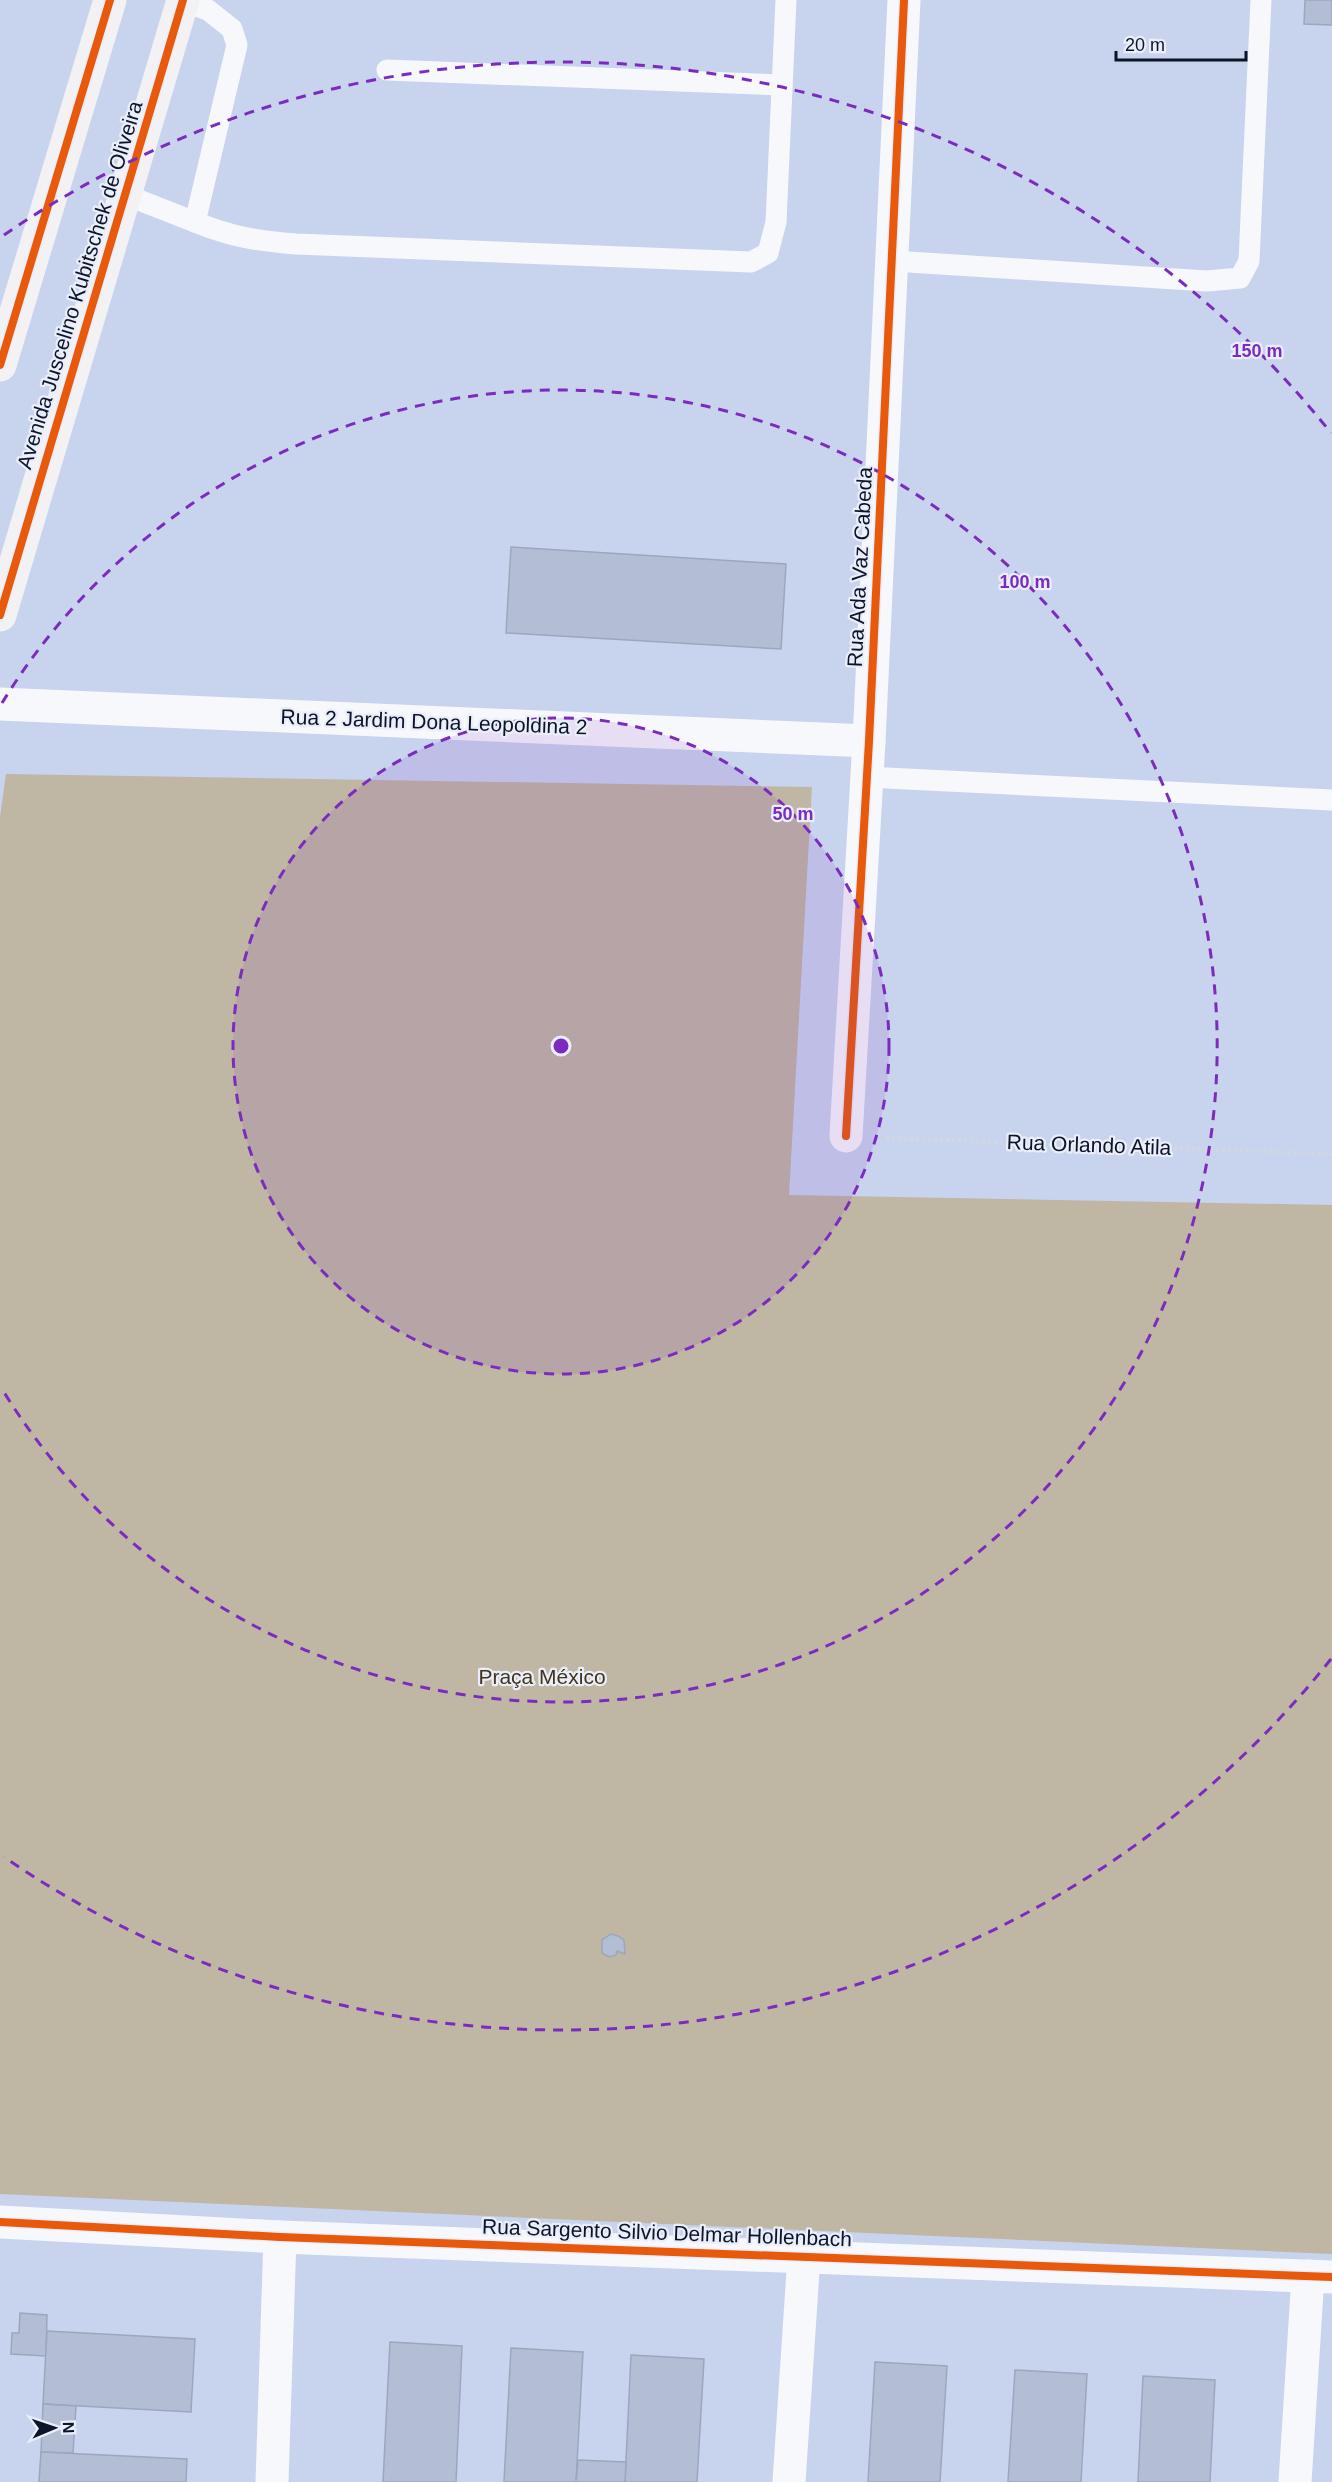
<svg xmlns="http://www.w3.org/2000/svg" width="1332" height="2482" font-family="Helvetica,sans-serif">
	<rect width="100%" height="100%" fill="#c8d3ed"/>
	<polygon fill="#bfb6a4" points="6,774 812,787 789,1195 1332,1205 1332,2254 0,2194 0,817"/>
	<g fill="#b3bdd4" stroke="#9da6bc" stroke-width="1.5">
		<polygon points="1305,0 1332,0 1332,25 1304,24"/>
		<polygon points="511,547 786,564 781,649 506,633"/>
		<polygon points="611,1934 618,1936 624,1940 625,1954 617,1951 616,1955 609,1957 602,1953 602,1940"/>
		<polygon points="20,2313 47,2315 46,2356 11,2354 12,2333 19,2333"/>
		<polygon points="47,2331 195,2339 191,2412 43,2404"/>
		<polygon points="390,2342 462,2346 456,2482 383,2482"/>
		<polygon points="511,2348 583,2352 576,2482 504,2482"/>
		<polygon points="631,2355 704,2359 697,2482 625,2482"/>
		<polygon points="875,2362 947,2366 940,2482 868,2482"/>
		<polygon points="1015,2370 1087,2374 1081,2482 1008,2482"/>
		<polygon points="1143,2376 1215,2380 1210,2482 1138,2482"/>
		<polygon points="43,2404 76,2406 73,2453 41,2452"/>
		<polygon points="41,2452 187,2459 186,2482 39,2482"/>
		<polygon points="578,2460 626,2462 625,2482 576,2482"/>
	</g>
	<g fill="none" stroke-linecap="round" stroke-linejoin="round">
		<polyline stroke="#d2d6df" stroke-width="4" stroke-dasharray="3 3" stroke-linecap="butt" points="886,1138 1332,1154"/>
		<g stroke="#f7f8fc" stroke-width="21">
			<polyline points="387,70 782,85"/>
			<polyline points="126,195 195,222 237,45 232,29 208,10 183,1"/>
			<path d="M195 222C232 237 257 241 296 244L751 262 768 253 776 222 786 0"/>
			<polyline points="893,261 1207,281 1240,278 1249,261 1261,0"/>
			<polyline points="866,777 1332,800"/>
		</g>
		<g stroke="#f7f8fc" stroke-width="33">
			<polyline points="0,704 869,741"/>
			<polyline points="846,1136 869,741 904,0"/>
			<polyline points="272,2482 280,2237"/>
			<polyline points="789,2482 804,2256"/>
			<polyline points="1295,2482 1308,2276"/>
		</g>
		<polyline stroke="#f7f8fc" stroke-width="33" points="0,2222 280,2237 1332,2277"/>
		<g stroke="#f2f1f4" stroke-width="33">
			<polyline points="0,365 110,0"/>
			<polyline points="0,615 183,0"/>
		</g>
		<g stroke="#e9eefa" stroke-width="11">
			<g id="cycleway">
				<polyline points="0,365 110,0"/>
				<polyline points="0,615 183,0"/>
				<polyline points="846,1136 869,741 904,0"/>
				<polyline points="0,2222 280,2237 1332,2277"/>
			</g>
		</g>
		<use href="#cycleway" stroke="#e8590c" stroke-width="8"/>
	</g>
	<circle cx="561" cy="1046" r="328" fill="#7b2cbf" fill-opacity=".12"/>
	<g fill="none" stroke="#7b2cbf" stroke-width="3" stroke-dasharray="10 8">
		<circle cx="561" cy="1046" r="328"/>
		<path d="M2 703A656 656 0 1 1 2 1389"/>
		<path d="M1331 1659A984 984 0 0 1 4 1857M4 235A984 984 0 0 1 1331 433"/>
	</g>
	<g text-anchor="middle" stroke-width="4.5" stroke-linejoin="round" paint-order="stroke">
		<g font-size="21" fill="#0c1428" stroke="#e9eefa">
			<text transform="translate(80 285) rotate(-73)" y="7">Avenida Juscelino Kubitschek de Oliveira</text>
			<text transform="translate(860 567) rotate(-87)" y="7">Rua Ada Vaz Cabeda</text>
			<text transform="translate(434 722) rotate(2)" y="7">Rua 2 Jardim Dona Leopoldina 2</text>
			<text transform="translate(1089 1145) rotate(2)" y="7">Rua Orlando Atila</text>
			<text transform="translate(667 2233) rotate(2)" y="7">Rua Sargento Silvio Delmar Hollenbach</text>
		</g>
		<g font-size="21" fill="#423517" stroke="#e9eefa">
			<text x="542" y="1684">Praça México</text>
		</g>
	</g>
	<circle cx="561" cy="1046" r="9" fill="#7b2cbf" stroke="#e9eefa" stroke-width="3"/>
	<g font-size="18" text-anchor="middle" font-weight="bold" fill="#7b2cbf" stroke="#e9eefa" stroke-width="4.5" stroke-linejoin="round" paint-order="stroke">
		<text x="1257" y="357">150 m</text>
		<text x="1025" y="588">100 m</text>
		<text x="793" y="820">50 m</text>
	</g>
	<g transform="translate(54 2428) rotate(88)" stroke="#e9eefa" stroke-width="4.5" paint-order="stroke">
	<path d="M0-4.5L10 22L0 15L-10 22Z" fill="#0c1428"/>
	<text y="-9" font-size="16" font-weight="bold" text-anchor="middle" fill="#0c1428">N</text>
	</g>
	<path d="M1116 51v9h130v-9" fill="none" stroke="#0c1428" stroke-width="3"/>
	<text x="1125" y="51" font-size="18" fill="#0c1428" stroke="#e9eefa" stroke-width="4.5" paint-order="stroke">20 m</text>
</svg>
